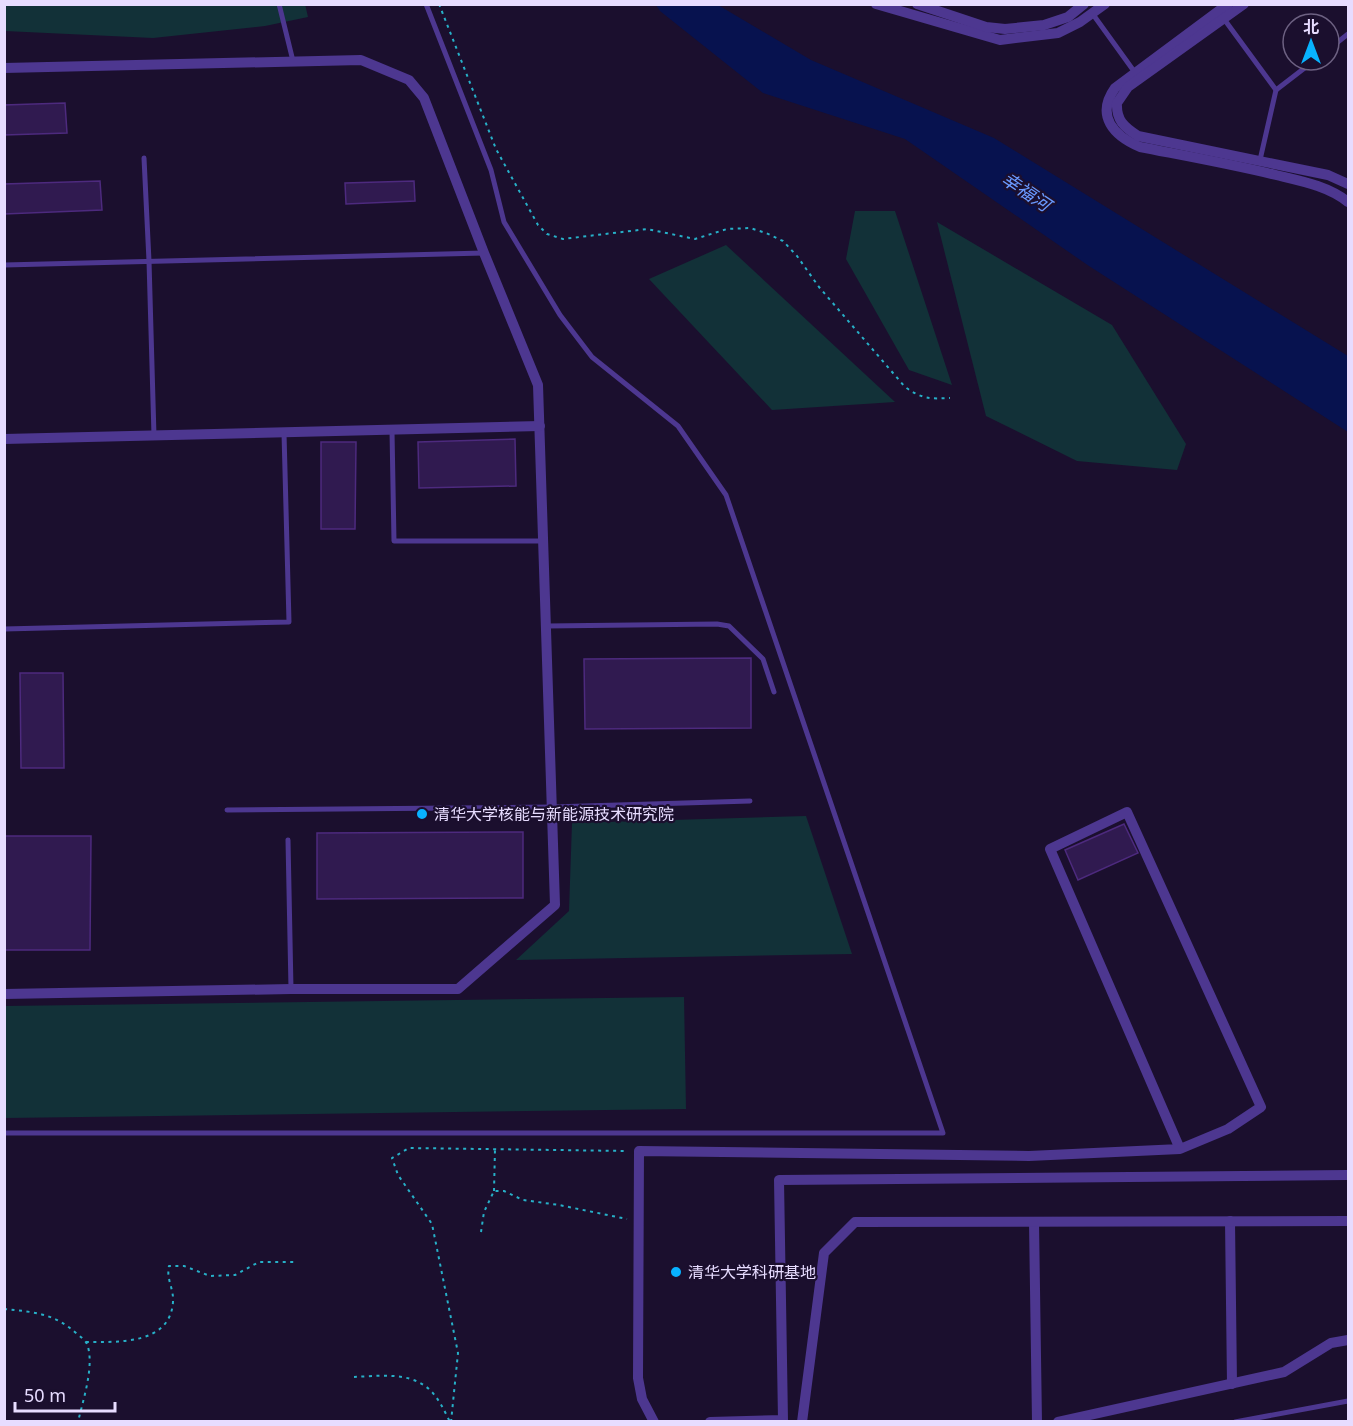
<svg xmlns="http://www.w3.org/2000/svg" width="1353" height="1426" font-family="'Noto Sans','Noto Sans SC',sans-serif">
	<rect width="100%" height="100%" fill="#1b0f2e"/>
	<g fill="#123138">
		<polygon points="5,4 305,4 308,17 265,26 153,38 5,31"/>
		<polygon points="855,211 895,211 952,385 909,370 846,259"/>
		<polygon points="937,222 1112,325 1186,444 1177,470 1077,461 986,416"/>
		<polygon points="726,245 895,402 772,410 649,279"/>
		<polygon points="806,816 852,954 516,960 569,911 572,823"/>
		<polygon points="684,997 686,1109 5,1118 5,1006"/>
	</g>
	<polygon fill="#07124f" points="656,5 718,5 811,60 994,138 1348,356 1348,432 1089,266 905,139 763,93 660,11"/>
	<g fill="#301a50" stroke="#4d2a7e" stroke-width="1.5">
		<polygon points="65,103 67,133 4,135 4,105"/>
		<polygon points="100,181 102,210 4,214 4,184"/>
		<polygon points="414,181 415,201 346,204 345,183"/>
		<polygon points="515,439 516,486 419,488 418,442"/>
		<polygon points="321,442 356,442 355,529 321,529"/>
		<polygon points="751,658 751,728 585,729 584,659"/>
		<polygon points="20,673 63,673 64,768 21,768"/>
		<polygon points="1124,824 1138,853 1078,880 1065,850"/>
		<polygon points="523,832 523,898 317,899 317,833"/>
		<polygon points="4,836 91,836 90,950 4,950"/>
	</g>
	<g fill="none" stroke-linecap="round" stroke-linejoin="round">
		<g stroke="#27b0c8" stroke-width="2" stroke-dasharray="3 4.5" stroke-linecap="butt">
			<path d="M439 4 496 149 538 225 547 234 563 239 647 229 695 239 727 229 750 228 766 233 783 241 797 256 819 287 905 387C922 399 930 399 950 398"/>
			<polyline points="494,1191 495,1149"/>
			<polyline points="481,1232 484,1212 494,1191 504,1191 523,1200 559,1205 627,1219"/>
			<path d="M4 1309C34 1312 54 1313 77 1334 81 1337 85 1340 87 1344 95 1365 83 1400 78 1422"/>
			<path d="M86 1342C118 1342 170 1345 173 1302 174 1289 166 1279 169 1266H184L210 1276 235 1275 259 1262H294"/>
			<path d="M354 1377C377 1376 406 1372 425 1386 437 1394 444 1410 450 1422"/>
			<polyline points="451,1422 458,1353 432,1224 398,1175 392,1158 409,1148 628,1151"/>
		</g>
		<g stroke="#4d3790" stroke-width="5">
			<polyline points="279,4 293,61"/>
			<polyline points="1092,13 1136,74"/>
			<polyline points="1224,19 1276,90"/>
			<polyline points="1329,49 1348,34"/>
			<polyline points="144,158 149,261 154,436"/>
			<polyline points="1260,160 1276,90 1315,60"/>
			<polyline points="4,265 484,253"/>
			<polyline points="392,431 394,541 542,541"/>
			<polyline points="547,626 717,624 729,626 763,659 774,692"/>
			<polyline points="4,629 289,622 284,433"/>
			<polyline points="227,810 552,807 750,801"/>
			<polyline points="288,840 291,989"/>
			<polyline points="4,1133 943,1133 726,495 678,426 592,357 560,315 504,222 491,170 426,4"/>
			<polyline points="1235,1422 1348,1401"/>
		</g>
		<g stroke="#4d3790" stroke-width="10">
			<polyline points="876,4 1000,40 1058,33 1080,22 1105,4"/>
			<polyline points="917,4 986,27 1005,29 1044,25 1068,17 1084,4"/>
			<path d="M1228 4 1115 88C1095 116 1114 136 1140 147 1186 156 1231 164 1276 175 1301 181 1328 186 1348 202"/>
			<path d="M1244 4 1128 87 1117 103C1116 120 1124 127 1138 136L1328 175 1348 184"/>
			<polyline points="4,68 361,60 409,80 424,98 484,253 538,385 555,905 458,989 291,989 4,994"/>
			<polyline points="4,439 540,426"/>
			<polyline points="1230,1221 1232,1384"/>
			<polyline points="1034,1222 1037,1422"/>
			<polyline points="654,1422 642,1399 638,1378 639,1151 1029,1156 1180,1149 1228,1129 1261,1107 1127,812 1050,849 1180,1149"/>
			<polyline points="710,1422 783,1420 779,1180 1348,1175"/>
			<polyline points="802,1422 824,1253 855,1222 1348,1221"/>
			<polyline points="1058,1422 1284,1372 1331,1343 1348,1340"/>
		</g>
	</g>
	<g fill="#08b2ff" stroke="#1b0f2e" stroke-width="2">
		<circle cx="422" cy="814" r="6"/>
		<circle cx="676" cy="1272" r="6"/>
	</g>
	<g text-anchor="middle" stroke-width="4.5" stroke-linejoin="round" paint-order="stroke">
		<g font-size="16" fill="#e7dcff" stroke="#1b0f2e" text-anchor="start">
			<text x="434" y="820">清华大学核能与新能源技术研究院</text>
			<text x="688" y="1278">清华大学科研基地</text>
		</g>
		<g font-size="18" font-style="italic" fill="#6a9aff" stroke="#1b0f2e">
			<text transform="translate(1026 192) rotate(34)" y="6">幸福河</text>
		</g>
	</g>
	<rect width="1353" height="1426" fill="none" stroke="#e7dcff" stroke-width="12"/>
	<g transform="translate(1311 42)"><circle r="28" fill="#1b0f2e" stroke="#6d6182" stroke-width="1.5"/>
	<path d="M0-4.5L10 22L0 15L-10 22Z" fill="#08b2ff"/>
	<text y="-9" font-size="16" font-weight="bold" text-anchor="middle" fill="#e7dcff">北</text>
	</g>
	<path d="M15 1402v9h100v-9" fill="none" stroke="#e7dcff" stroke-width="3"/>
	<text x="24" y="1402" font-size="18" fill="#e7dcff" stroke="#1b0f2e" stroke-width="4.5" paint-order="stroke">50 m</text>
</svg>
